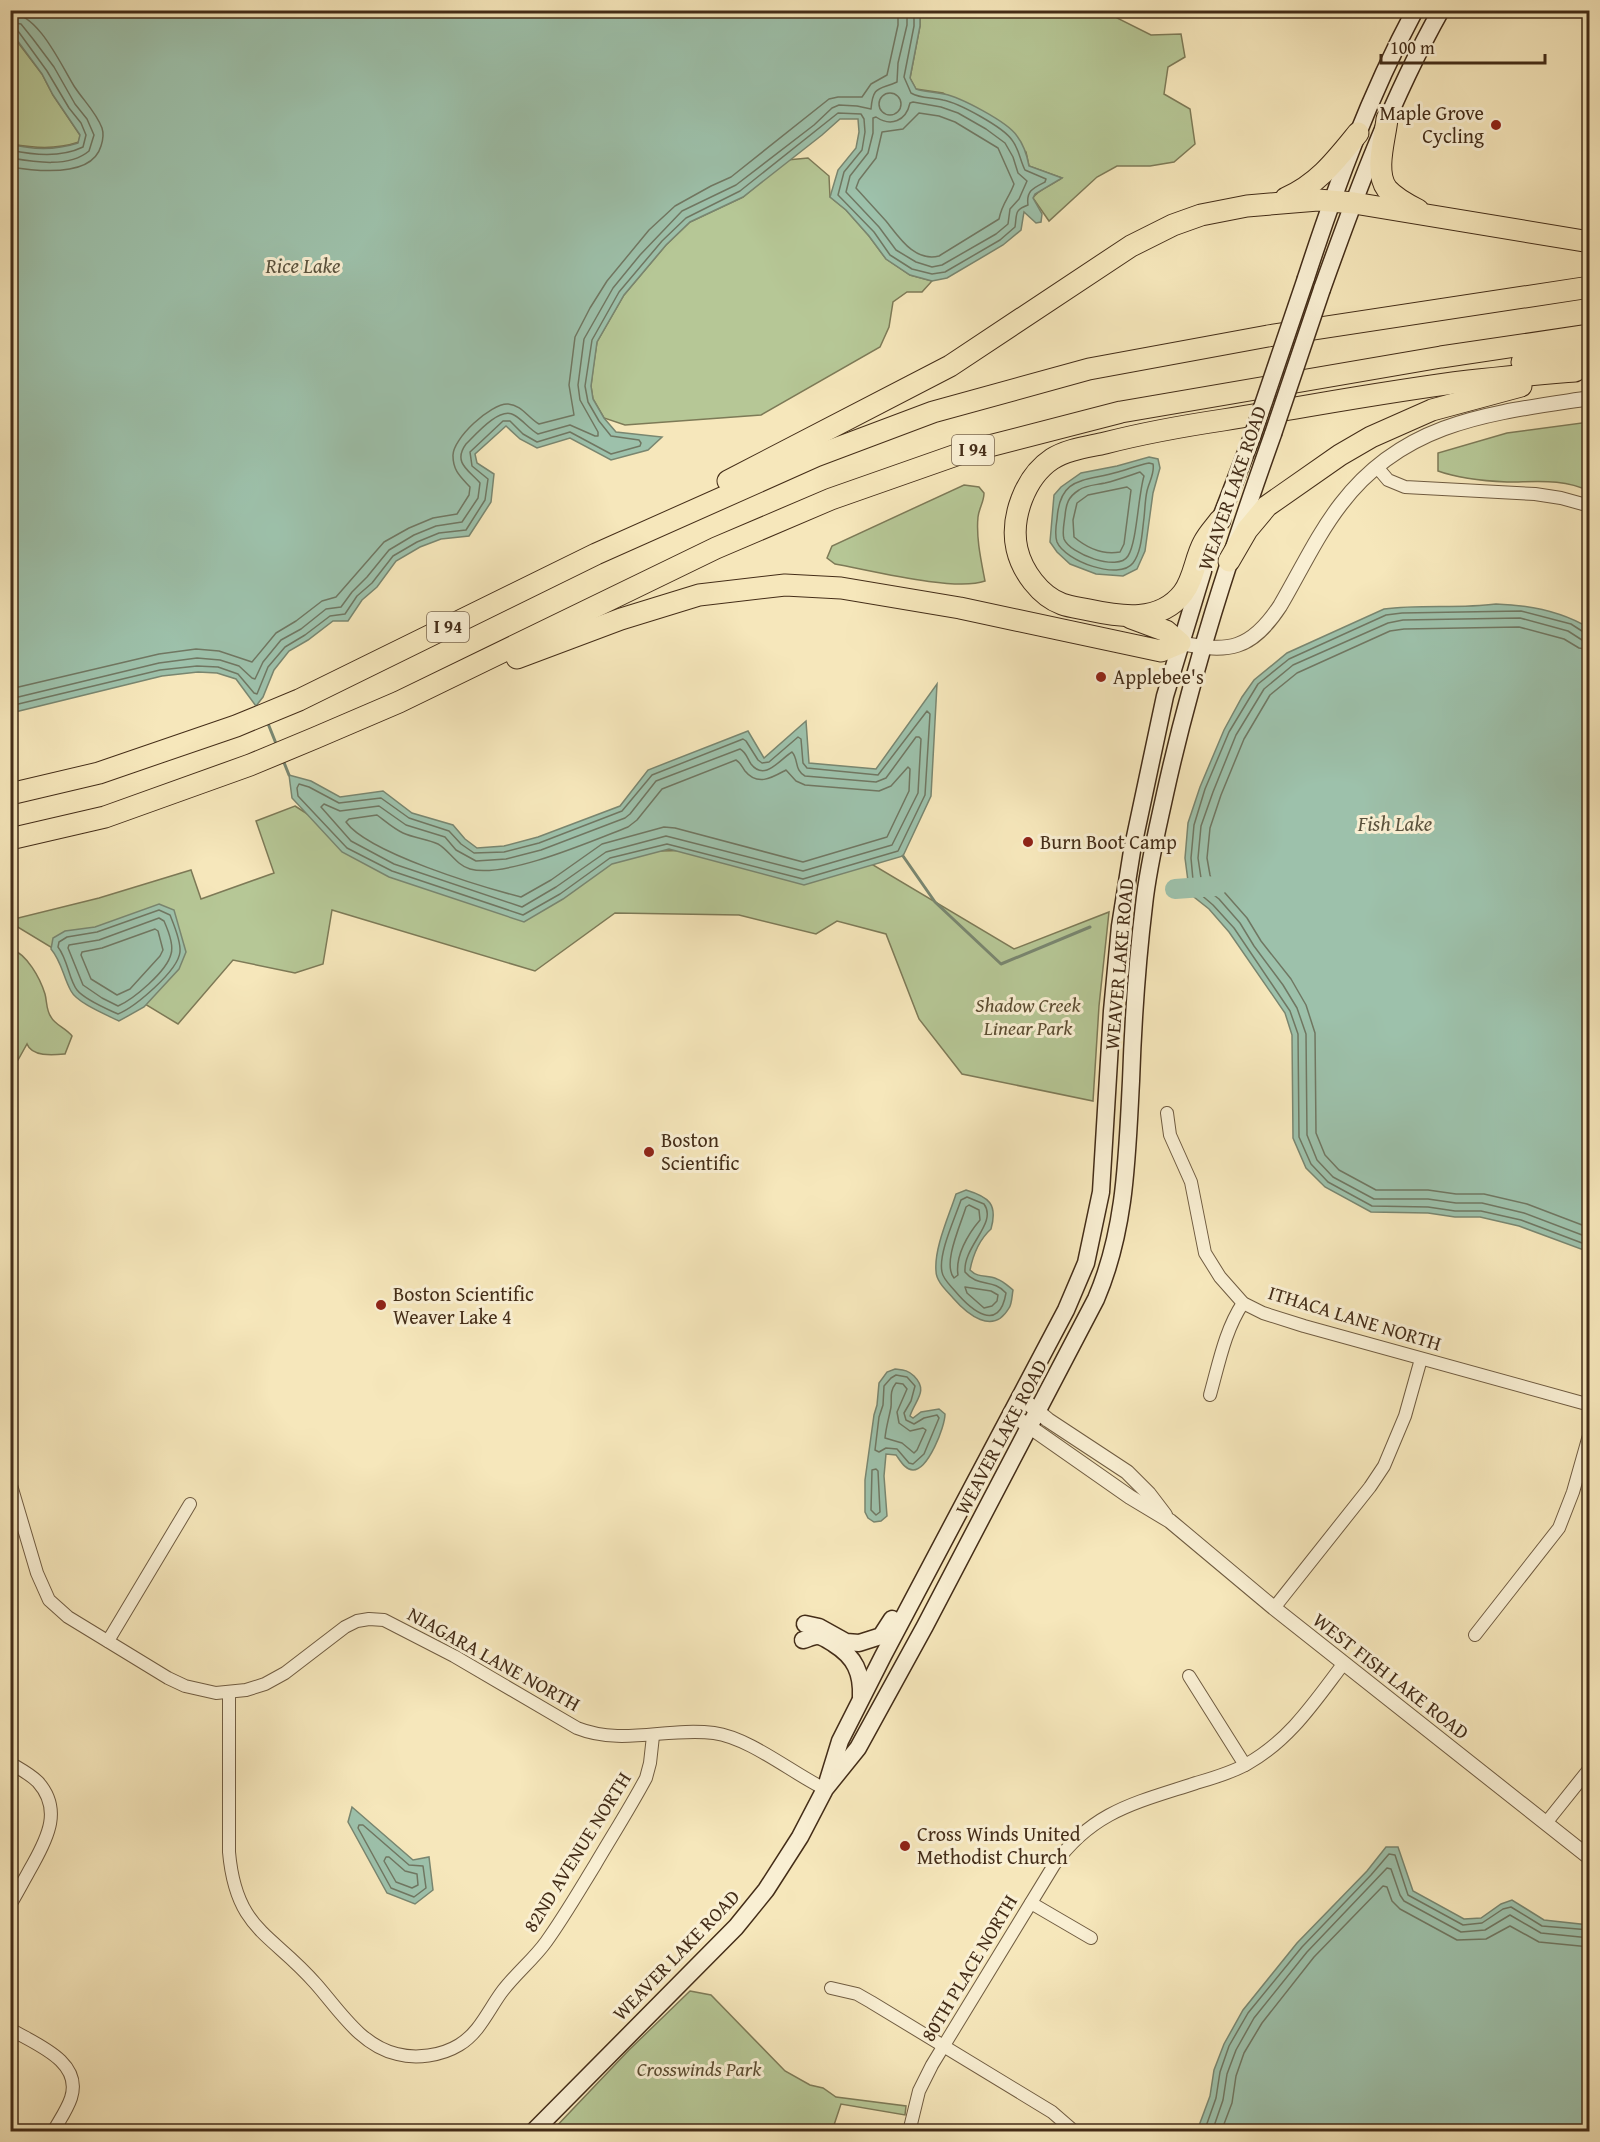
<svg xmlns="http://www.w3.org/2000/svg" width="1600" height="2142" font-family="'Gentium Book Plus',serif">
	<rect width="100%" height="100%" fill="#f6e7bb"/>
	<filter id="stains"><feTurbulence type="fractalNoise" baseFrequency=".00333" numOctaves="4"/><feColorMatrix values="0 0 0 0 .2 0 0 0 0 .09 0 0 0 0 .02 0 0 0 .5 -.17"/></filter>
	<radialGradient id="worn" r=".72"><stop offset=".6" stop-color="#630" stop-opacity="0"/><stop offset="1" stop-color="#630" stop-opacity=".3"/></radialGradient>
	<g fill="#b6c796" stroke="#7d7a57" stroke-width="1.5">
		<path d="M998 10 1005 14 1009 10 1112 11 1117 18 1151 35 1181 34 1185 57 1168 67 1164 94 1190 109 1195 144 1174 162 1150 166H1117L1097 177 1049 221 1033 198C1038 189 1053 185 1062 178L1029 166 1026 152 943 93 916 89 910 78 920 26V11Z"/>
		<path d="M10 32 42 74 53 95 80 135 79 142C55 150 34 148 11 144Z"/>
		<polygon points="808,158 829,176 830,197 846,210 869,236 886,259 910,275 932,281 922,292 907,292 893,302 889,327 880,347 761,415 625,425 604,418 593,399 591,386 593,369 597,342 624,295 666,245 690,222 743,197 787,160"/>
		<path d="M1589 422V491C1563 478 1535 482 1507 482 1484 481 1460 479 1438 471V453L1507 433Z"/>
		<path d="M964 485 979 487 984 493C984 502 979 508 978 517 976 538 981 560 985 581 955 592 869 570 835 564L827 558 832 546Z"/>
		<polygon points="295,806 374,857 843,847 1014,949 1109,912 1099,1006 1093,1101 962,1074 919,1019 886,934 837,921 816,934 739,915 615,913 535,971 332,910 323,964 295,973 233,960 178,1024 11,923 10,920 99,898 191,870 201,899 274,873 256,821"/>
		<path d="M11 949C27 954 40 978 45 994 47 1001 46 1010 51 1017 55 1025 66 1028 72 1036L65 1054C53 1055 32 1057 27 1044L18 1060 11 1064Z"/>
		<polygon points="690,1991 711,1995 785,2071 810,2085 823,2088 836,2097 906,2106 905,2115 841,2104 832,2131 552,2131 629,2050"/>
	</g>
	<g fill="#9dc1ab" stroke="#798670" stroke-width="1.5">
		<path d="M10 11H920V26L910 78 916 89C925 92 934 92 944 94 960 97 1008 122 1017 136 1024 145 1027 155 1029 166L1062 178 1035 194 1033 198 1042 214 1041 222 1036 223 1024 212 1021 230 1003 245 947 278 932 281 910 275 886 259 869 236 846 210 830 197 838 170 856 148 859 132 858 119H840L822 135 743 197 690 222 666 245 624 295 597 342 591 386 593 399 604 418 616 432 662 437 648 450 611 460 570 438 537 448 520 439 506 426 475 454 477 463 494 474 491 502 469 536 441 539 420 547 396 561 377 587 362 600 348 621H333L308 640 289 651 274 670 263 697 256 706 236 679 217 673 198 672 162 676 11 713V144C33 150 56 150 78 143L80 135 53 95 42 74 11 32Z"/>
		<polygon points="1149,457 1158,459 1160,468 1153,493 1145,551 1137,569 1123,576 1096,574 1070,564 1057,552 1050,542 1054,495 1061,487 1081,473 1117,466"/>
		<path d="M1496 604C1529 605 1561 611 1589 628V1252L1519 1226 1480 1217H1455L1428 1213 1371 1212 1325 1187 1306 1168 1293 1138 1292 1035 1285 1013 1229 932 1209 909 1194 897 1188 881 1185 858 1188 823 1200 787 1224 730 1242 697 1254 680 1287 653 1384 609C1421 604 1459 609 1496 604Z"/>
		<polygon points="937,684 931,796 903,856 804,885 669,849 612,864 563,899 524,922 389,877 342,852 292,798 289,775 311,781 340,797 383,791 412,813 453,825 465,839 477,848 504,846 538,837 620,806 648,770 748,731 764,758 806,721 809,763 876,769"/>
		<path d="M159 904 174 910 186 952 179 969 144 1007 119 1021C107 1015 77 1003 71 991 63 977 62 962 51 949L53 938 65 931 95 927Z"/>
		<path d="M966 1190C989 1197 998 1204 991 1229 980 1239 973 1255 970 1270 979 1279 987 1274 997 1279 1003 1281 1008 1286 1013 1290 1012 1295 1012 1304 1009 1308 993 1336 967 1314 953 1298 946 1290 936 1281 936 1271 934 1248 949 1216 956 1194Z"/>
		<path d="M895 1369C903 1370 908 1370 914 1376 929 1391 915 1400 910 1416L913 1418 921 1412 939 1409 945 1414C945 1427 928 1470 913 1470 905 1470 900 1460 896 1455L886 1454 884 1476 887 1516 881 1521 874 1522 868 1518 865 1512V1480L874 1415 877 1405 879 1383 887 1372Z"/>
		<polygon points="352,1807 413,1860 429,1857 433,1890 415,1904 387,1893 348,1822"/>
		<polygon points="1386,1847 1398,1847 1413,1891 1464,1919 1481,1918 1501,1904 1512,1900 1544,1920 1589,1925 1589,2131 1197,2131 1210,2096 1214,2070 1224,2044 1243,2010 1297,1943 1367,1871"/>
	</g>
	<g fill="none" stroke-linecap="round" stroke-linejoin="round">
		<g stroke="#707762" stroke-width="1.5">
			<path d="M10 13C38 13 61 65 74 86 83 100 96 112 102 128 104 134 103 140 101 146 92 178 35 171 10 167"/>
			<path d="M10 22 21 24 33 39 54 67 75 104 87 119 94 135 89 151C69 168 34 162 10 158"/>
			<path d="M10 29 18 31 47 71 69 108 81 123 86 135 83 147C60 158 34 155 10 150"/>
			<circle cx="890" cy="104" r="11"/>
			<path d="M913 102 941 107 958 113 986 129 1005 143 1013 157 1018 173 1027 181 1019 199 1010 209 1008 224 996 234 942 265 932 267 916 262 896 250 879 227 846 192 850 176 868 153 873 133V118L876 117C891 127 906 121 910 103Z"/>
			<path d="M919 113 939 116 955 122 998 148 1014 184C1009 198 1002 203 999 219L939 256C914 262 899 237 886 221 876 210 866 199 856 188L859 180 876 158 882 132 903 129Z"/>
			<path d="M1149 463 1153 464C1155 473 1149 482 1147 491 1145 500 1145 509 1144 518 1142 532 1142 551 1133 563 1119 581 1065 561 1057 542 1055 536 1056 525 1057 519 1060 475 1085 482 1118 472 1129 469 1138 465 1149 463Z"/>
			<path d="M1140 472 1144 476C1138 496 1137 542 1128 556 1118 572 1070 554 1064 539 1062 533 1064 523 1065 516 1066 504 1068 497 1079 490 1086 485 1096 485 1105 483 1117 480 1128 476 1140 472Z"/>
			<path d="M1127 487 1131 490 1124 544 1120 552C1103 555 1087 548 1074 537L1073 520 1077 503 1088 495Z"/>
			<polyline points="1590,633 1585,633 1571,624 1521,611 1402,613 1386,615 1289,659 1258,684 1229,732 1205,789 1194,825 1191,858 1193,880 1199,893 1213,905 1234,928 1290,1011 1298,1034 1299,1137 1311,1164 1328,1182 1372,1206 1428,1207 1455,1211 1481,1211 1521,1220 1590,1246"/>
			<polyline points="1590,641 1582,640 1568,631 1520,618 1403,620 1388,623 1293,665 1264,689 1236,735 1213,792 1201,826 1198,858 1201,878 1206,889 1219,899 1240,923 1254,946 1283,985 1297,1008 1306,1034 1307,1135 1317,1160 1333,1177 1374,1199 1428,1199 1456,1203 1482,1203 1524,1213 1590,1238"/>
			<polyline points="1590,650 1579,648 1564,639 1519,627 1404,629 1390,631 1297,673 1270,695 1244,739 1221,795 1210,828 1207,858 1210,875 1213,883 1225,893 1247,918 1261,941 1291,979 1306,1005 1315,1033 1316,1133 1325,1155 1339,1170 1376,1190 1428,1190 1456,1194 1484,1194 1527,1204 1590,1228"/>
			<path d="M10 689 159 654 196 649 219 651 252 662 276 633 296 621 322 601 336 597 384 542 409 528 433 518 457 514 469 495 470 487C461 477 453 471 453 456 452 439 491 403 508 404 522 405 528 418 539 424L574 415 569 385 575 337 590 308 607 281 649 230 675 206 711 186 731 177 829 99 838 97H862L871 84 887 75 898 25V10"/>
			<path d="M10 699 159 663 197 658 220 660 239 666 252 678 255 679 263 662 281 640 301 629 326 609 341 607 352 592 367 577 389 550 414 535 436 526 462 522 478 498 480 483C470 471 452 463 466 444 476 434 500 406 514 415 523 420 529 429 538 434L570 425 595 436H598V432L580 400 578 385 584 339 613 288 640 255 682 211 736 185 814 125 832 108 839 105 857 106 871 109C873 85 879 90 897 82L898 63 907 25V10"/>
			<path d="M10 706 160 670 197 666 218 667 238 674 254 693 257 694 268 667 285 647 305 635 330 616 345 614 357 596 372 583 393 556 417 542 439 533 466 530 485 500 488 479 472 466 470 452 503 421H510L523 434 537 442 570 432 611 454 640 446 641 443 639 440 611 436 599 421 588 402 585 386 592 340 619 292 662 241 686 218 740 191 838 113 861 114 864 119 865 132 862 150 844 172 838 195 874 232 890 255 912 269 932 274 945 272 1000 240 1015 227C1017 214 1014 210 1028 205 1026 191 1033 188 1045 182L1046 179 1025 170C1020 160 1019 149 1012 140 1003 127 959 103 943 100 932 97 921 99 911 93L904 77 914 26V10"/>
			<polygon points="927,711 930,714 925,795 898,851 803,879 667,844 610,858 560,894 523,915 392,871 347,848 298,796 297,788 299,784 309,787 339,803 381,798 409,818 449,831 461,844 474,853 504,852 539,843 622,811 652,775 743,739 746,741 758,760 762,763 769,762 798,737 801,739 803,763 807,768 878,775"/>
			<path d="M916 737H919L921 739 918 793 892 845 803 871 666 836 606 852 556 887 522 907 394 864 351 841 321 807 324 804 340 811 379 806 406 825 445 837 456 850 476 861 506 859 541 850 625 818 630 814 656 781 740 749C746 752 747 758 751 764 765 782 780 759 792 752 799 760 794 770 805 776L876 782 886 778Z"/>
			<path d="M736 760C741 763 742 767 745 771 758 787 773 777 786 770L796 781 805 785 879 791 891 786 908 767 910 769 909 791 887 837 803 862 675 828 664 827 602 844 551 880 521 897C482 887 368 853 346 822L349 819 377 815C385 821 394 829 403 833 414 838 427 839 438 844 449 850 456 865 470 869 505 879 594 840 628 827L637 820 662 789Z"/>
			<path d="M159 910 170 915C174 925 181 941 180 952 178 971 135 1007 118 1014 107 1009 85 1000 77 990 69 980 68 960 58 947L59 942 67 937 97 932Z"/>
			<path d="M159 918 164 921C168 930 174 945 171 954 167 971 134 999 118 1006L102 998 83 985 68 948 69 945 99 940Z"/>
			<polygon points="155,929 158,931 163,950 160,956 130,989 117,995 91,979 81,955 82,952 102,948"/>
			<path d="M967 1197 984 1204C998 1223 963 1246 965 1272 978 1288 993 1278 1006 1293 999 1334 971 1310 955 1291 950 1285 943 1279 942 1272 938 1254 955 1218 961 1200Z"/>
			<path d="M969 1205 979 1210 980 1220C968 1234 955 1256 958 1275L954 1278C942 1264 961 1224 966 1207Z"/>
			<polygon points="965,1287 991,1291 998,1295 997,1301 992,1306 984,1308 967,1293"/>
			<polygon points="896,1375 907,1377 915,1386 911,1401 904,1413 906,1420 914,1424 924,1418 937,1415 939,1418 924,1454 913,1464 909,1463 897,1449 886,1448 879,1452 875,1450 879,1417 883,1405 884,1386 891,1378"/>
			<path d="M896 1383 903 1384 907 1389 897 1412 899 1423 910 1431 923 1428 926 1430 917 1450 914 1453 902 1443 885 1438C886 1427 889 1418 891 1407 892 1398 889 1392 896 1383Z"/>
			<polygon points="876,1469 878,1471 880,1512 876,1515 871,1510 872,1470"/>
			<polygon points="359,1825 363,1825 409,1865 423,1866 426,1888 414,1897 391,1888 358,1828"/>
			<polygon points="386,1857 389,1857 405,1871 417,1874 418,1885 412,1888 396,1882 384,1861"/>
			<polyline points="1204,2132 1216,2098 1220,2072 1229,2046 1248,2013 1302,1947 1371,1875 1389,1854 1395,1855 1408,1895 1463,1925 1482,1923 1503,1909 1511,1907 1542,1926 1590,1930"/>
			<polyline points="1212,2132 1223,2100 1227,2074 1236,2050 1254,2018 1307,1952 1387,1868 1391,1869 1400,1895 1404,1901 1461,1932 1485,1930 1510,1915 1541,1933 1590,1938"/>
			<polyline points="1221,2132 1232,2103 1236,2076 1244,2053 1262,2023 1314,1957 1383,1886 1387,1887 1392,1901 1400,1909 1457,1940 1486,1939 1510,1926 1539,1942 1590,1947"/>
		</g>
		<g stroke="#798670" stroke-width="3">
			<polyline points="267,721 277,746"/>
			<polyline points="283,760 289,775"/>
			<polyline points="903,856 935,902 1001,964 1090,927"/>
		</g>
		<polyline stroke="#9dc1ab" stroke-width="20" points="1175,889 1217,886"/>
		<g stroke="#705c41" stroke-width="14">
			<g id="minor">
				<polyline points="1377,467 1388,480 1405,487 1535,494 1561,498 1590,506"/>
				<polyline points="1167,1113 1170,1135 1191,1182 1205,1253 1220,1277 1243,1303 1263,1313 1304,1326 1590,1405"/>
				<path d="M1210 1395C1219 1363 1225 1330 1243 1303"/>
				<path d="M10 1482 37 1573 49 1600 68 1617 168 1678 185 1686 216 1693 246 1690 265 1684 285 1673 345 1627 357 1621 369 1619 384 1620 454 1656 577 1728C622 1746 667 1727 714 1733 750 1738 792 1773 825 1789"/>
				<polyline points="1274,1608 1370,1487 1384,1466 1405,1416 1421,1359"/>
				<polyline points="1475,1635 1559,1528 1573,1492 1590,1432"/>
				<polyline points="108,1641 190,1504"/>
				<polyline points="1189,1676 1245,1765"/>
				<path d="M229 1693V1852C236 1931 272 1933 316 1984 339 2010 361 2046 397 2054 416 2059 441 2056 459 2045 479 2033 488 2011 501 1993 515 1974 533 1960 546 1942 564 1917 579 1891 595 1865 612 1836 630 1808 646 1778L650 1763 653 1736"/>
				<path d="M10 1763C20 1769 30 1774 38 1782 62 1809 48 1837 33 1864 25 1878 18 1892 10 1905"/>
				<polyline points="1546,1823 1590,1768"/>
				<polyline points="1031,1903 1091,1938"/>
				<polyline points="831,1988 857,1994 871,2002 1052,2112 1075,2132"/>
				<path d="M10 2029C35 2044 83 2061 71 2098 67 2110 59 2121 53 2132"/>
				<path d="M909 2132 919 2091 932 2065 1054 1865C1093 1811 1135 1803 1196 1783 1213 1778 1231 1773 1247 1764 1290 1740 1315 1701 1344 1663"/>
			</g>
		</g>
		<g stroke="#705c41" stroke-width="16">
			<g id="tertiary">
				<path d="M1180 643C1229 653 1251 650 1280 606 1300 572 1317 535 1341 504 1405 420 1493 413 1590 398"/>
				<polyline points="1019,1396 1048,1420 1127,1472 1149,1494 1165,1515"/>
				<polyline points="1010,1413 1130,1497 1170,1521 1274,1608 1590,1858"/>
			</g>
		</g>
		<g stroke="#442d18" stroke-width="19">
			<g id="secondary">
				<path d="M1306 278C1336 186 1369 96 1415 10"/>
				<path d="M1322 289C1356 194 1391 99 1441 10"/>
				<polyline points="1216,530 1252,437"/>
				<polyline points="805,1624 819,1627 846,1642 859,1643 881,1636 892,1619"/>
				<path d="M803 1640C807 1639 813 1636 817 1636 823 1636 829 1641 834 1644 855 1657 862 1673 861 1697"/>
				<polyline points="828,1780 840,1741 883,1656 1066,1310 1086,1263 1101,1192 1112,1011 1120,926 1132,851 1165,696 1203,571"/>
				<path d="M533 2132 736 1927 766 1890 800 1837 825 1789 858 1748 925 1626 1096 1299C1126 1229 1127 1156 1131 1081 1133 1022 1137 963 1144 905 1148 867 1157 831 1165 794 1192 671 1231 552 1273 434"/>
			</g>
		</g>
		<g stroke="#442d18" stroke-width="23">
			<g id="motorway">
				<path d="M1387 119C1385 139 1374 172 1387 189 1395 198 1408 205 1418 210"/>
				<path d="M1286 198C1318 184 1336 160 1358 133"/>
				<polyline points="1522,362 1590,353"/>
				<polyline points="728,481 950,366 1131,246 1173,225 1201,215 1247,206 1318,200 1354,203 1590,242"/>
				<path d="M1220 520C1215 527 1208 534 1204 542 1195 558 1194 579 1183 593 1160 623 1121 617 1089 610 1080 608 1070 607 1062 604 1040 596 1022 571 1017 549 1010 518 1025 477 1052 459 1068 449 1088 447 1105 443 1144 433 1183 426 1223 420 1305 407 1387 391 1469 381 1504 377 1540 374 1575 371"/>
				<polyline points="1229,561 1247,530 1267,506 1340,455 1371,437 1432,410 1521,386"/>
				<polyline points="517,658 621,619 699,595 785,585 841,588 960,608 1161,651 1180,643 1166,631 1131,618"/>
				<polyline points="10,794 99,773 236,726 299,700 596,554 816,456 933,412 1089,369 1268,336 1590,287"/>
				<polyline points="10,839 105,817 250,765 315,738 399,702 716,548 831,499 962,453 1121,412 1441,357 1590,335"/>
			</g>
		</g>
		<use href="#minor" stroke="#f9efd3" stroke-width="12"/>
		<use href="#tertiary" stroke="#f9efd3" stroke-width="14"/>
		<use href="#secondary" stroke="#f9efd3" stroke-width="16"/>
		<use href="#motorway" stroke="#f6e7bb" stroke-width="21"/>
		<g stroke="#442d18" stroke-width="19" stroke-linecap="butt">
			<g id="secondary-bridge">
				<polyline points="1273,434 1322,289"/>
				<polyline points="1252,437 1306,278"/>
			</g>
		</g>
		<use href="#secondary-bridge" stroke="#f9efd3" stroke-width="16"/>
	</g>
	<g fill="#8f2418" stroke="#f9efd3" stroke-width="2">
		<circle cx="1496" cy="125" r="6"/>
		<circle cx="1101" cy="677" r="6"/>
		<circle cx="1028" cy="842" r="6"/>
		<circle cx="649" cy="1152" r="6"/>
		<circle cx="381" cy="1305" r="6"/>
		<circle cx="905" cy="1846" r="6"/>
	</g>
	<g text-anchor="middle" stroke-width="6" stroke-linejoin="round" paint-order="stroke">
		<g fill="#f9efd3" stroke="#7a6750" stroke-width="1.5">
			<rect x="952" y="435" width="42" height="30" rx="4.5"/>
			<rect x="427" y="612" width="42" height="30" rx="4.5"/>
		</g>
		<g font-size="18" font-weight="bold" fill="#442d18">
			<text x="973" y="456">I 94</text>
			<text x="448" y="633">I 94</text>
		</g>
		<g font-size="20" fill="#442d18" stroke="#f9efd3" text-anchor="start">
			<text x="1484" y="120" text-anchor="end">Maple Grove<tspan x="1484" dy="23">Cycling</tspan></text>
			<text x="1113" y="684">Applebee's</text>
			<text x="1040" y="849">Burn Boot Camp</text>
			<text x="661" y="1147">Boston<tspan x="661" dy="23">Scientific</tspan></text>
			<text x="393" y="1301">Boston Scientific<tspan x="393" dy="23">Weaver Lake 4</tspan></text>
			<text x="917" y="1841">Cross Winds United<tspan x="917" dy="23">Methodist Church</tspan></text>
		</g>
		<g font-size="20" fill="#442d18" stroke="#f9efd3">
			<text transform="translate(1232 488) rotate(-71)" y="7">WEAVER LAKE ROAD</text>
			<text transform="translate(1119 964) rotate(-85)" y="7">WEAVER LAKE ROAD</text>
			<text transform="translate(1355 1318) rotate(17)" y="7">ITHACA LANE NORTH</text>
			<text transform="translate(1001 1437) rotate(-62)" y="7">WEAVER LAKE ROAD</text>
			<text transform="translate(494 1659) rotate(29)" y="7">NIAGARA LANE NORTH</text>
			<text transform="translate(1391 1676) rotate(38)" y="7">WEST FISH LAKE ROAD</text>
			<text transform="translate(577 1852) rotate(-58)" y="7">82ND AVENUE NORTH</text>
			<text transform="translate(676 1955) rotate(-46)" y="7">WEAVER LAKE ROAD</text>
			<text transform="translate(969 1968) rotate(-59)" y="7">80TH PLACE NORTH</text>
		</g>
		<g font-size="20" font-style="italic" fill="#5b4c31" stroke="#f9efd3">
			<text x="1028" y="1012">Shadow Creek<tspan x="1028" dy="23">Linear Park</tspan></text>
			<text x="699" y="2076">Crosswinds Park</text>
		</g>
		<g font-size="21" font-style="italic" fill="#5a523d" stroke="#f9efd3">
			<text x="303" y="273">Rice Lake</text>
			<text x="1395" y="831">Fish Lake</text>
		</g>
	</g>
	<rect width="1600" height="2142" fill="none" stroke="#f6e7bb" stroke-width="36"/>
	<rect x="12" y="12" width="1576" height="2118" fill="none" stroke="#442d18" stroke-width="3"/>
	<rect x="18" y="18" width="1564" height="2106" fill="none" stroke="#442d18" stroke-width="1.5"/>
	<path d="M1381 54v9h164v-9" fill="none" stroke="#442d18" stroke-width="3"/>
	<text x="1390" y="54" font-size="18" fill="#442d18" stroke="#f9efd3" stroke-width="4.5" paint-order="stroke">100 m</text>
	<rect width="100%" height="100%" filter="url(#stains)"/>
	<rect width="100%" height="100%" fill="url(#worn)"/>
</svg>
